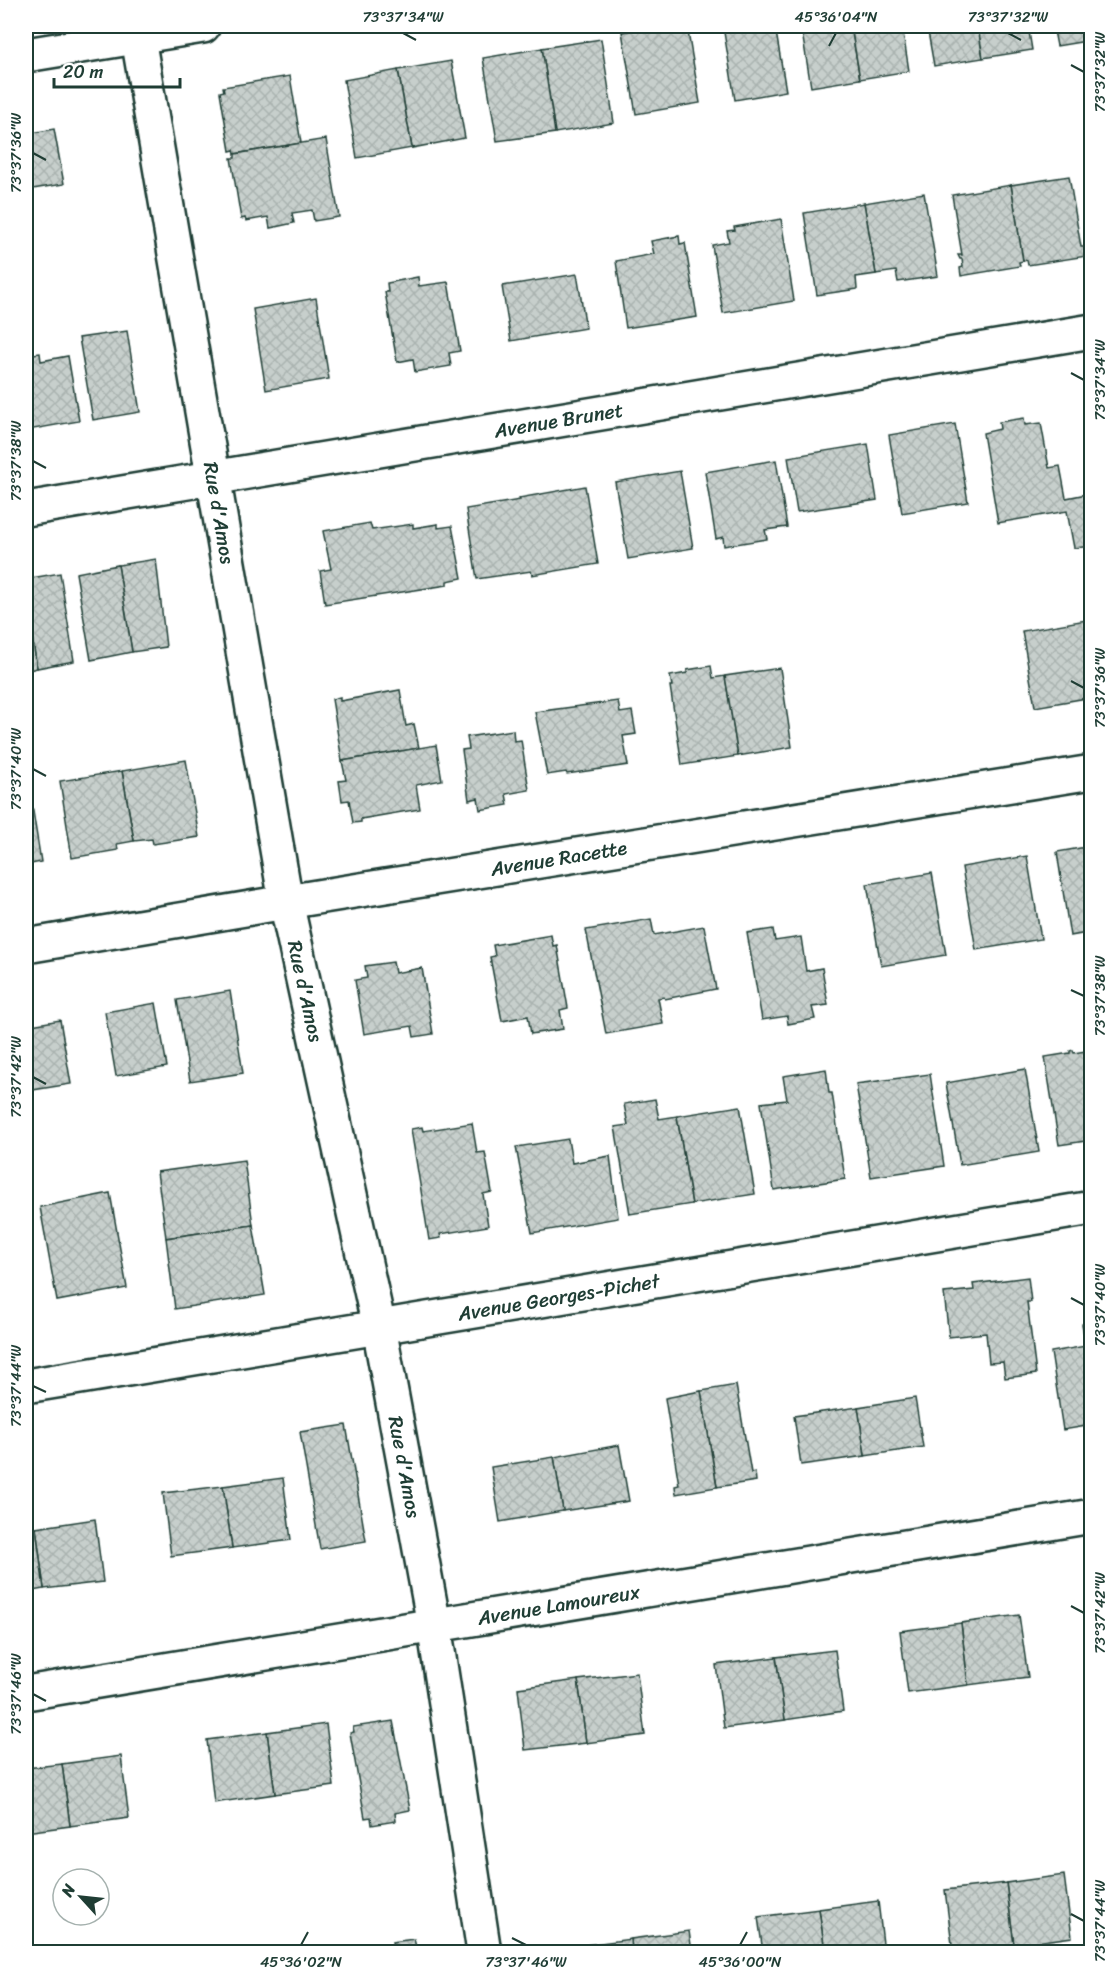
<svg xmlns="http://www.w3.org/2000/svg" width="1117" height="1978" font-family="Sriracha,sans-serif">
	<defs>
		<pattern id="building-cross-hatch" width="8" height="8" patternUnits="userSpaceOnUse" patternTransform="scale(1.5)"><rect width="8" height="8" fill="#c7cfcc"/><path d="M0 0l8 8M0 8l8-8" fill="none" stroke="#aab3b0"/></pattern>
	</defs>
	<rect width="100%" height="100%" fill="#fff"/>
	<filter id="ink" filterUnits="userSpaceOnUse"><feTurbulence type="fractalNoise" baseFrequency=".0167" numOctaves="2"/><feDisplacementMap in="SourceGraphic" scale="12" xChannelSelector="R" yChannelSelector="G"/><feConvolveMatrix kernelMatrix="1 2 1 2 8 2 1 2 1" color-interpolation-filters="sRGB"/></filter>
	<g filter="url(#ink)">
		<g fill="url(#building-cross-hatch)" stroke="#1f3d34" stroke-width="1.5">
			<polygon points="661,26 687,26 700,103 636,114 622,32"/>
			<polygon points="723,26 775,26 786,91 735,100"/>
			<polygon points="801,26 851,26 860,79 811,87"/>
			<polygon points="851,26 902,26 909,71 860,79"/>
			<polygon points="927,26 978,26 983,58 934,66"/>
			<polygon points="978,26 1028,26 1032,50 983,58"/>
			<polygon points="1053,26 1092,26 1092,40 1057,46"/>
			<polygon points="601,39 614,123 555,133 542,48"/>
			<polygon points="542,48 555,133 497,141 483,58"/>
			<polygon points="451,61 465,138 412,148 398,70"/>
			<polygon points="398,70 412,148 357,158 344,80"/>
			<polygon points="290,76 301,143 235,154 234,150 230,151 220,92 224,91 223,87"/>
			<polygon points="54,129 64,184 26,190 26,134"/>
			<polygon points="326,139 339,217 314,221 312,210 292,213 294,223 270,228 268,217 246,221 245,218 241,219 231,158 235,158 235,154"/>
			<polygon points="1069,176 1081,247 1085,247 1087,256 1028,265 1027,260 1023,261 1011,185"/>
			<polygon points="1011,185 1023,261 1019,262 1020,266 961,276 960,268 963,267 962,259 960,259 958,255 962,255 952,195"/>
			<polygon points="924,193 938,276 898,282 896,271 876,274 864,203"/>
			<polygon points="864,203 876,274 856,277 857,289 817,295 804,213"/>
			<polygon points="781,219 794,301 723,313 712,245 729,242 727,231 735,230 734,227"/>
			<polygon points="679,236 680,244 685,243 697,317 626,328 616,261 654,254 651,241"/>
			<polygon points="577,274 586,328 511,341 502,286"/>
			<polygon points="418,277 419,286 448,282 460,351 449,353 451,366 415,372 413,359 397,362 385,292 388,292 387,283"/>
			<polygon points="316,298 329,379 266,390 253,309"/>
			<polygon points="127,331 140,412 93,420 79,338"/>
			<polygon points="40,353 41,361 68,356 79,421 28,430 26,419 26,355"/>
			<polygon points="1024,418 1025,425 1041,423 1049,468 1060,466 1066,498 1092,493 1092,546 1074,548 1067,511 998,523 983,433 1000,429 999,422"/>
			<polygon points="955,424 968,502 902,513 889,435"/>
			<polygon points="868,444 877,500 797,512 788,457"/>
			<polygon points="776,460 787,527 765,530 767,539 724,546 723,537 716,539 705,472"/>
			<polygon points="680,471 693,548 628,559 615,482"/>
			<polygon points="585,486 598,564 532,575 531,571 477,579 466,509 520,500 519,498"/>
			<polygon points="370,523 372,530 413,524 413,528 438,524 438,528 452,526 462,578 447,581 447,585 325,604 320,571 331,569 323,531"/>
			<polygon points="156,559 166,647 132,652 118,565"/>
			<polygon points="118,565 132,652 91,660 76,573"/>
			<polygon points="60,573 74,661 37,668 26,598 26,579"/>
			<polygon points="26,598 37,668 26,671"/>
			<polygon points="1086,620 1092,649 1092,697 1035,707 1022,631"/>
			<polygon points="711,666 713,678 725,676 738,756 682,765 670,686 672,686 670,676 687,673 687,670"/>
			<polygon points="780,668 792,747 738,756 725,676"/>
			<polygon points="400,690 406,726 414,724 419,748 342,761 332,699 340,697 340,701"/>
			<polygon points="618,701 620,713 632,711 636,734 623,736 628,765 567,774 566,772 547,775 535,712"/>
			<polygon points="513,730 514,741 521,740 529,790 506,794 508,805 480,810 478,798 469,800 462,750 469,749 467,737"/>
			<polygon points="436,745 442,780 416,785 420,809 361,819 361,822 353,823 349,800 342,801 339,781 346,780 342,761"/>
			<polygon points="186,760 199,837 153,844 152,839 134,841 122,771"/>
			<polygon points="122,771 134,841 117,844 118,850 72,858 60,781"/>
			<polygon points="29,786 41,862 26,865 26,787"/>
			<polygon points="1092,846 1092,932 1070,936 1057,852"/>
			<polygon points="1027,856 1041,939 976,950 962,867"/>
			<polygon points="932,873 946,955 881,966 867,884"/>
			<polygon points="651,919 654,935 704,926 716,989 665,999 664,997 658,998 663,1024 606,1034 586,930"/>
			<polygon points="773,929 775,941 801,937 806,971 822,968 828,1005 812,1007 815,1019 788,1024 787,1016 762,1020 747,933"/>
			<polygon points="551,935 553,946 557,945 568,1008 560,1010 563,1029 531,1034 528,1016 502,1021 490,957 495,956 493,945"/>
			<polygon points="393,962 395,973 422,968 433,1034 414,1037 412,1026 364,1034 355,980 367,978 365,966"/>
			<polygon points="230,991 243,1073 190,1081 177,1000"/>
			<polygon points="156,1003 167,1067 116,1076 105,1012"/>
			<polygon points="60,1020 71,1084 26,1091 26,1026"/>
			<polygon points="1073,1050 1074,1053 1092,1050 1092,1140 1059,1145 1045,1057 1070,1053 1070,1051"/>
			<polygon points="826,1069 829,1093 832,1093 845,1179 774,1190 761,1103 787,1100 783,1076"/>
			<polygon points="1025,1069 1039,1152 960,1165 946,1083"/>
			<polygon points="930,1074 944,1166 871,1177 856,1084"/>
			<polygon points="655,1099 659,1119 677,1116 692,1204 630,1214 615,1127 628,1125 624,1104"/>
			<polygon points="740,1106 755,1194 692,1204 677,1116"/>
			<polygon points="472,1123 477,1153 485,1152 492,1192 483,1194 488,1226 440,1234 441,1238 429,1240 411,1129 422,1127 423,1131"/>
			<polygon points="568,1139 572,1163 610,1156 618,1218 532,1233 516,1147"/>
			<polygon points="244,1160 253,1225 166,1238 157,1172"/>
			<polygon points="110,1193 127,1288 57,1301 40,1207"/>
			<polygon points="253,1225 265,1295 175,1309 166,1238"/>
			<polygon points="1028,1277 1031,1302 1027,1302 1036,1374 1005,1378 1003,1362 989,1363 986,1333 949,1337 944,1293 974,1290 973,1284"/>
			<polygon points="1092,1322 1092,1425 1063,1430 1051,1352 1086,1346 1082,1324"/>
			<polygon points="736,1385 751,1473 755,1472 756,1481 717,1487 701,1391"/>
			<polygon points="701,1391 717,1487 676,1494 675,1486 679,1485 665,1398"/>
			<polygon points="915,1398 923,1447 865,1456 858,1407"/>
			<polygon points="858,1407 865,1456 801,1465 794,1416"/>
			<polygon points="346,1425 366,1541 320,1549 300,1432"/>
			<polygon points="619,1445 629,1501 563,1511 554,1457"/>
			<polygon points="554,1457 563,1511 500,1522 491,1467"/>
			<polygon points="283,1478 291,1540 232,1548 223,1486"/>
			<polygon points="223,1486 232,1548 171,1556 163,1493"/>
			<polygon points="95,1519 103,1582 44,1589 36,1528"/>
			<polygon points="36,1528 44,1589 26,1592 26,1529"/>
			<polygon points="1019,1615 1028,1677 968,1685 961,1623"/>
			<polygon points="961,1623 968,1685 908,1693 900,1631"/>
			<polygon points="835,1650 843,1711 785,1720 776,1657"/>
			<polygon points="776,1657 785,1720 724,1728 716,1665"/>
			<polygon points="637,1673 645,1735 586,1743 578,1680"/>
			<polygon points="578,1680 586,1743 525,1750 518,1688"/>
			<polygon points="393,1721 410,1810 395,1813 396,1821 372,1825 371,1817 365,1818 350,1733 354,1732 353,1727"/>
			<polygon points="326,1724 334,1786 275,1794 267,1732"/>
			<polygon points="267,1732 275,1794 214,1803 207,1740"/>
			<polygon points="121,1756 129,1818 70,1826 62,1764"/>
			<polygon points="62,1764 70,1826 26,1832 26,1768"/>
			<polygon points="1064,1875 1072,1937 1014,1945 1006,1883"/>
			<polygon points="1006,1883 1014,1945 953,1952 945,1890"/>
			<polygon points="878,1901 884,1952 825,1952 819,1909"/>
			<polygon points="819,1909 825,1952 763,1952 758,1917"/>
			<polygon points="689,1931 692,1952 632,1952 631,1939"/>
			<polygon points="414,1939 416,1947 433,1945 434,1952 387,1952 394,1950 392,1942"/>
			<polygon points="631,1939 632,1952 571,1952 570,1947"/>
		</g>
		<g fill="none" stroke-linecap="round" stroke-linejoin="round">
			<g stroke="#1f3d34" stroke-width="38">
				<g id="street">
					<path id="s1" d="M136 26 286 902 379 1327 434 1625 484 1952"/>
					<polyline points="26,55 203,26"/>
					<path id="s2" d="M26 509 1092 331"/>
					<path id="s3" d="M26 946 286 902 1092 772"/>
					<path id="s4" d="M26 1386 1092 1208"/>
					<path id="s5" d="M26 1693 1092 1516"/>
				</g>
			</g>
			<use href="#street" stroke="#fff" stroke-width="33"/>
		</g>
	</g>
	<path fill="none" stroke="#1f3d34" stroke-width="2" d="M403 33 416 40M1008 33 1021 40M829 46 836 33M1071 65 1084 72M33 153 46 160M1071 373 1084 380M33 461 46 468M1071 681 1084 688M33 769 46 776M1071 990 1084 996M33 1077 46 1084M1071 1298 1084 1305M33 1386 46 1392M1071 1606 1084 1613M33 1694 46 1701M1071 1914 1084 1921M512 1938 526 1945M301 1945 308 1932M740 1945 747 1932"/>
	<g text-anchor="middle" stroke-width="4.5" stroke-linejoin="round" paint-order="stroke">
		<g font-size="20" fill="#1f3d34" stroke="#fff">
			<text dy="7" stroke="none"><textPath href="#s2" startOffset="540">Avenue Brunet</textPath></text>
			<text dy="7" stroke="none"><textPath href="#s1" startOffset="494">Rue d'Amos</textPath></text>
			<text dy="7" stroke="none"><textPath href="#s3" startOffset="540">Avenue Racette</textPath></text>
			<text dy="7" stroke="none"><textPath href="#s1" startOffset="980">Rue d'Amos</textPath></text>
			<text dy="7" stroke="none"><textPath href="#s4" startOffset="540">Avenue Georges-Pichet</textPath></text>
			<text dy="7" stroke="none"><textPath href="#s1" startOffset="1466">Rue d'Amos</textPath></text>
			<text dy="7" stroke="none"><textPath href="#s5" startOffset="540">Avenue Lamoureux</textPath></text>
		</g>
	</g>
	<rect width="1117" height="1978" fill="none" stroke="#fff" stroke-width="66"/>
	<g transform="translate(81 1897) rotate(297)"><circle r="28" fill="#ffffff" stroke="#a5b1ae" stroke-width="1.5"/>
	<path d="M0-4.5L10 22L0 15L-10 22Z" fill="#1f3d34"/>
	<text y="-9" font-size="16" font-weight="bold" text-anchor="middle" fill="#1f3d34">N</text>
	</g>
	<path d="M54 78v9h126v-9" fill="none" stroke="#1f3d34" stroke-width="3"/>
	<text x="63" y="78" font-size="18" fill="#1f3d34" stroke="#ffffff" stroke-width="4.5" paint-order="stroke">20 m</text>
	<rect x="33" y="33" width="1051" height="1912" fill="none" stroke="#1f3d34" stroke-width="2"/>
	<g font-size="15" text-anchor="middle" fill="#1f3d34">
		<text x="403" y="22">73°37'34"W</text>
		<text x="836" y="22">45°36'04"N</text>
		<text x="1008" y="22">73°37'32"W</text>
		<text transform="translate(1100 72) rotate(-90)" y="5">73°37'32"W</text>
		<text transform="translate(16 153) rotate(-90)" y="5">73°37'36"W</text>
		<text transform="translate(1100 380) rotate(-90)" y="5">73°37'34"W</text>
		<text transform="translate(16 461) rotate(-90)" y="5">73°37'38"W</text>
		<text transform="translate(1100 688) rotate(-90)" y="5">73°37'36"W</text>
		<text transform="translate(16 769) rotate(-90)" y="5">73°37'40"W</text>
		<text transform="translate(1100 996) rotate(-90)" y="5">73°37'38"W</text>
		<text transform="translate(16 1077) rotate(-90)" y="5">73°37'42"W</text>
		<text transform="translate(1100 1305) rotate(-90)" y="5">73°37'40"W</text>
		<text transform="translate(16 1386) rotate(-90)" y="5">73°37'44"W</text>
		<text transform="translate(1100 1613) rotate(-90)" y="5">73°37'42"W</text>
		<text transform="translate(16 1694) rotate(-90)" y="5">73°37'46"W</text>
		<text transform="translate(1100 1921) rotate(-90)" y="5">73°37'44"W</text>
		<text x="301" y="1967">45°36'02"N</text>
		<text x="526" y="1967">73°37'46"W</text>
		<text x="740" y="1967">45°36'00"N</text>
	</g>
</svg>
